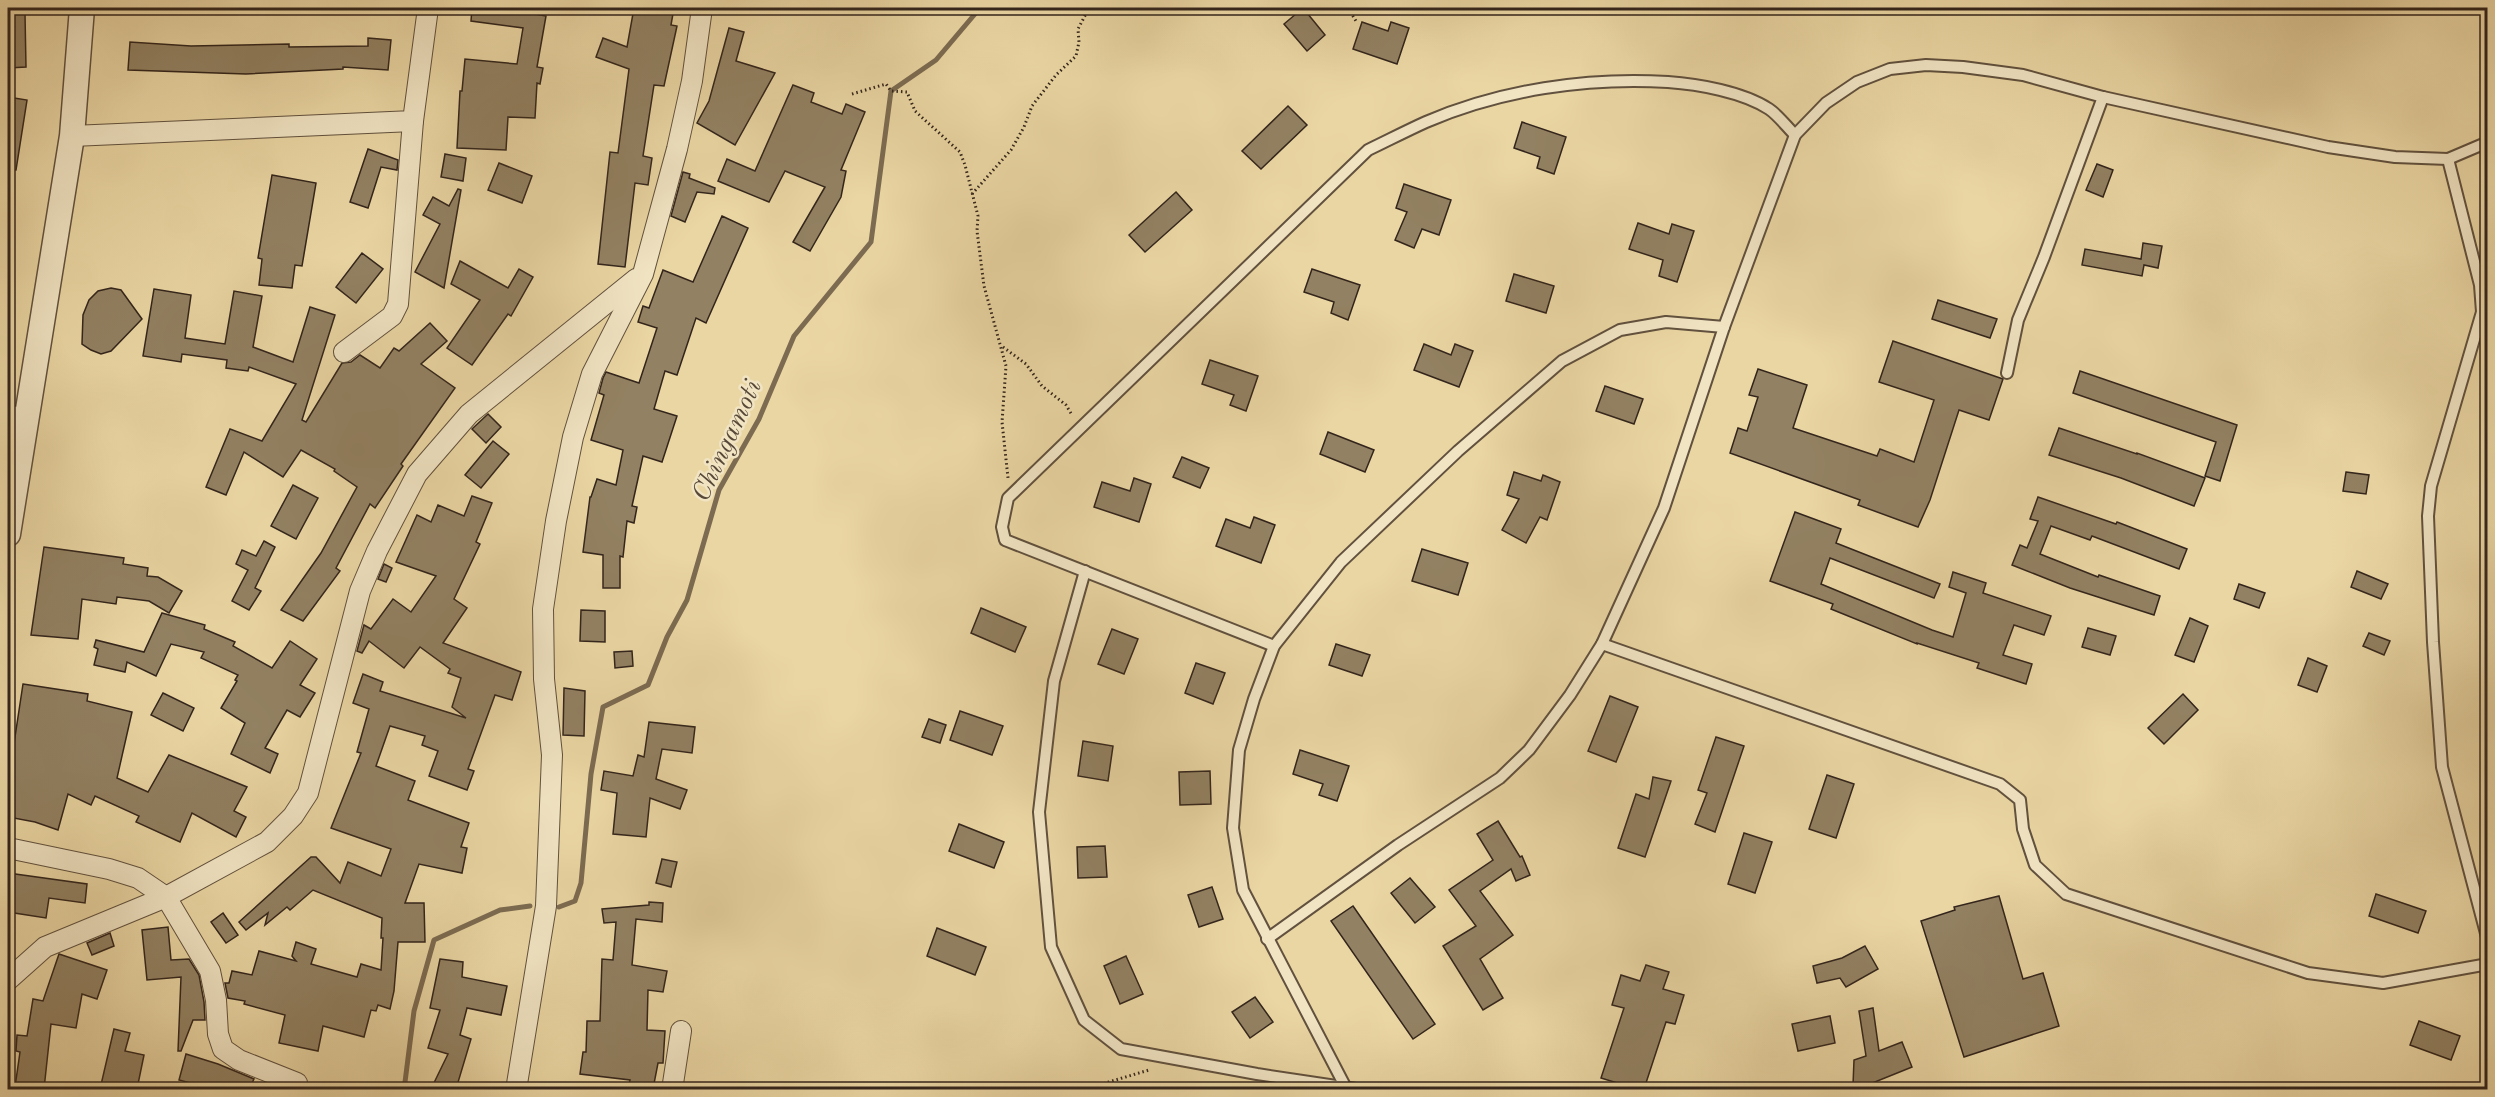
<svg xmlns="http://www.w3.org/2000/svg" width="2495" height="1097" font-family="'Old Standard TT',serif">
	<rect width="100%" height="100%" fill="#ead6a3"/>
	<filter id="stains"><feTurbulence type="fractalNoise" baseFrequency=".00333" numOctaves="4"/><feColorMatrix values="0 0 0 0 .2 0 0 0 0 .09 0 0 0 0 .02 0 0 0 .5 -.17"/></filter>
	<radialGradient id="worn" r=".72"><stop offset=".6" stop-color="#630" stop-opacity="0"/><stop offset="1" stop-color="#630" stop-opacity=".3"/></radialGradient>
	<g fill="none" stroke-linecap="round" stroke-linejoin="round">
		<g stroke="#7c6b51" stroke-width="5">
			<polyline points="559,907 575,901 581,883 591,774 603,707 648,685 667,637 687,600 719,490 759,419 794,336 871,242 891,91 936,60 980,8"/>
			<polyline points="404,1090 414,1011 434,940 500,910 530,906"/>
		</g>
	</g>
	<g fill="#928162" stroke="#33251c" stroke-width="1.5">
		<polygon points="472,8 519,8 518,11 546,16 537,67 543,68 540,84 537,83 535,118 508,117 506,150 457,148 460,91 462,91 465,59 517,64 523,28 471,21"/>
		<polygon points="634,8 674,8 671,25 677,26 664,86 654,85 643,156 652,158 648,185 635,183 625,267 598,264 610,152 618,153 629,69 596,57 603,38 627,47"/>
		<polygon points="1303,8 1325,35 1307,51 1284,24"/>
		<polygon points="8,14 25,14 26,67 8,68"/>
		<polygon points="1362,22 1388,31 1391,22 1409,28 1397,64 1353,49"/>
		<polygon points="729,28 744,32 736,61 775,73 735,145 697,123 709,101"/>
		<polygon points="368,38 391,40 388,70 343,67 343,69 246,74 128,70 130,42 191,46 289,44 289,47 368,46"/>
		<polygon points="793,85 814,93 811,102 842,114 846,104 865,112 841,170 846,171 841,197 810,251 793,242 825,187 785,171 769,202 718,181 727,159 755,171"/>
		<polygon points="8,97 27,100 16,170 8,169"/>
		<polygon points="1288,106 1307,125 1261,169 1242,151"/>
		<polygon points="1522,122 1566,137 1554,174 1537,168 1540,157 1514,148"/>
		<polygon points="368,149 398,160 397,170 381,167 368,208 350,202"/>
		<polygon points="445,154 466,158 463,181 441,177"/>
		<polygon points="499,163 532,176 522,203 488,190"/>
		<polygon points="2097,164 2113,170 2103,197 2086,190"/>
		<polygon points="683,172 690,174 689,178 715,188 714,194 697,192 685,222 671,216"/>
		<polygon points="272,175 316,183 302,266 295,265 292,288 259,285 262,259 258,258"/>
		<polygon points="1404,184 1451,200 1439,235 1422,229 1414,248 1395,240 1407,212 1396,208"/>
		<polygon points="458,189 461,190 444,288 415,272 440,224 423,215 433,197 449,206"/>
		<polygon points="1176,192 1192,210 1145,252 1129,235"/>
		<polygon points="722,216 748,228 706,323 696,318 677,375 665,371 654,409 677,416 662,462 643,456 632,506 637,507 634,523 627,521 623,557 620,556 620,588 603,588 603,555 583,552 590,497 591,497 597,479 616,485 623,450 591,440 604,395 599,393 603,378 606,372 639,383 657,328 638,322 643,306 649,308 663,270 693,282"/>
		<polygon points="1638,223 1669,234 1672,224 1694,231 1677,282 1659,276 1663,260 1629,249"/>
		<polygon points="2143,243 2162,246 2158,268 2144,265 2142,276 2082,265 2085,249 2141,259"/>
		<polygon points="362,253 383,269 356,303 336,287"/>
		<polygon points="460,261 508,288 519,269 533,277 511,316 508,314 472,365 447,348 480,300 451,284"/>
		<polygon points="1312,269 1360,285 1348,320 1331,313 1334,302 1304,292"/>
		<polygon points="1514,274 1554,286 1546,313 1506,301"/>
		<polygon points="111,288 121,290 142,319 111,351 101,354 91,350 82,344 83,315 89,300 98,291"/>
		<polygon points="154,289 191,295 185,338 225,344 234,291 262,296 253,347 293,362 310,307 335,315 302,420 306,422 342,363 351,362 360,355 380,368 394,348 399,351 430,323 447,341 421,364 455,388 401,464 403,466 375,508 370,504 336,568 340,571 303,621 281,610 321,553 357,487 334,471 335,469 301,450 283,477 244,452 226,495 206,487 230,429 262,441 296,384 249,367 248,371 226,368 227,360 182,354 181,362 143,356"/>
		<polygon points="1938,300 1997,319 1990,338 1932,319"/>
		<polygon points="1893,341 2003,379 1989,420 1959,410 1930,500 1918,527 1858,505 1860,500 1730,453 1738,428 1747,431 1758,397 1749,395 1758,369 1807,385 1793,428 1877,456 1880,449 1914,462 1934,400 1879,382"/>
		<polygon points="1424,344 1451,355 1455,344 1473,351 1459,387 1414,370"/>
		<polygon points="1210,360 1258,376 1246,411 1230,405 1234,395 1202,384"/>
		<polygon points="2080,371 2237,425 2220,481 2205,476 2216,442 2073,393"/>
		<polygon points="1605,386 1643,399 1634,424 1596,411"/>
		<polygon points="488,414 501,427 486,443 472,429"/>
		<polygon points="2059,428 2137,454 2137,453 2205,478 2194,506 2121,478 2049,455"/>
		<polygon points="1328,432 1374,450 1365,472 1320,454"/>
		<polygon points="493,441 509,454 481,488 465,475"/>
		<polygon points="1182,457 1209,468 1200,488 1173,477"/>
		<polygon points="1514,472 1541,481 1543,475 1560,482 1547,520 1540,517 1526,543 1502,530 1519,499 1507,495"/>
		<polygon points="2346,472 2369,475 2366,494 2343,491"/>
		<polygon points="1134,478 1151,484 1139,522 1094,507 1102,482 1130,491"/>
		<polygon points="293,485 318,498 296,539 271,526"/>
		<polygon points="472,496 492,503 476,542 480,544 454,599 467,608 443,643 521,672 512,700 495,695 468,769 474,771 467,790 429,776 438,751 422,745 425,736 390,726 376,766 415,781 408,800 469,823 461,847 467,848 462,873 419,864 405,903 424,903 425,942 398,942 394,991 390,1009 378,1005 376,1011 371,1010 364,1037 323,1026 318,1051 279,1043 285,1015 244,1004 245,1001 228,998 225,983 229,983 232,971 252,975 259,951 296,961 292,956 296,942 316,949 311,964 357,977 361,964 381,970 383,938 381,938 382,918 313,890 290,910 287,907 265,925 268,913 246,930 239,922 311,857 316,857 340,883 348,862 381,876 391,849 331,828 361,753 357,752 369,709 353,703 363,674 383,682 380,691 466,718 452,707 461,678 448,673 450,669 420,647 404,668 369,641 362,653 357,651 364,625 371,629 393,599 411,612 436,576 396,562 417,515 431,522 438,505 464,516"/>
		<polygon points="2038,497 2116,524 2117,522 2187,549 2179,569 2092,536 2090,540 2051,526 2040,554 2098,577 2099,575 2160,596 2154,615 2070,588 2012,565 2020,545 2027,548 2038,521 2030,519"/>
		<polygon points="1795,512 1841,529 1836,543 1940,584 1934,598 1830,558 1821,584 1932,630 1953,637 1966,593 1949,587 1953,572 1986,583 1983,593 2051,616 2044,635 2014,625 2003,655 2032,664 2026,684 1977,668 1979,663 1917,643 1917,644 1831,609 1833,604 1770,581"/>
		<polygon points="1254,517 1275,525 1261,563 1216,546 1226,519 1250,528"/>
		<polygon points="264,541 275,547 255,588 261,591 249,610 232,601 248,570 236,564 242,550 256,556"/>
		<polygon points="44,547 124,558 123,564 148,568 147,576 158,577 182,591 169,613 149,601 117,597 116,604 82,599 78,639 31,635"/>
		<polygon points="1422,549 1468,563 1458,595 1412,581"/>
		<polygon points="384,564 392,568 386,582 378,579"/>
		<polygon points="2357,571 2388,584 2381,599 2351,587"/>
		<polygon points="2239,584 2265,593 2259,608 2234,599"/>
		<polygon points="981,608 1026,627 1015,652 971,633"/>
		<polygon points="581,610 605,611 605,642 580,641"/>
		<polygon points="162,613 205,625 204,629 235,642 233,646 272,668 290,641 317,659 300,685 315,693 300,717 287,710 265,748 278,754 270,773 231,754 245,723 221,708 237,681 235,680 238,675 201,658 204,652 171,644 156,676 127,662 125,672 94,665 98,649 94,647 96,640 144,652"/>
		<polygon points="2190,618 2208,626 2194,662 2175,655"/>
		<polygon points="2088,628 2116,636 2110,655 2082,647"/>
		<polygon points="1112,629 1138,639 1124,674 1098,664"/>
		<polygon points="2369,633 2390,641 2384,655 2363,646"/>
		<polygon points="1336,644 1370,655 1362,676 1329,665"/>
		<polygon points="632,651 633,666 615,668 614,652"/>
		<polygon points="2308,658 2327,666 2317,692 2298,685"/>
		<polygon points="1196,663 1225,673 1213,704 1185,693"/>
		<polygon points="23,684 88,694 87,701 132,712 117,778 148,792 169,755 247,787 234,811 246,817 236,837 192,813 180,842 136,822 139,816 95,796 91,805 68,794 58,830 35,822 8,817 8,783"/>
		<polygon points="564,688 585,691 584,736 563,735"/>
		<polygon points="163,693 194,708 183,731 151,715"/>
		<polygon points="2183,694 2198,710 2164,744 2148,728"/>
		<polygon points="1610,696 1638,707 1616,762 1588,751"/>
		<polygon points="960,711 1003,726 992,755 950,740"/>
		<polygon points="929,719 946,725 940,743 922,737"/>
		<polygon points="649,722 695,727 692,753 662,749 656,779 687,790 680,809 650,798 646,837 613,834 617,793 601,790 604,771 633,776 638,755 644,757"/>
		<polygon points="1716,737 1744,746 1715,832 1695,824 1707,793 1698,790"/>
		<polygon points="1083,741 1113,746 1108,781 1078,776"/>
		<polygon points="1300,750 1349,766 1337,801 1319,795 1323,784 1293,774"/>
		<polygon points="1210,771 1211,804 1180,805 1179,772"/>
		<polygon points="1827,775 1854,784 1836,838 1809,829"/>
		<polygon points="1653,777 1671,781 1645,857 1618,848 1636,794 1649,799"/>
		<polygon points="1498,821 1520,857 1522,856 1530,875 1516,881 1511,869 1480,891 1513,935 1480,959 1503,998 1483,1010 1443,946 1476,926 1449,890 1493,860 1477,834"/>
		<polygon points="959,824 1004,842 994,868 949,851"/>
		<polygon points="1744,833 1772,842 1755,893 1728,884"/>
		<polygon points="1105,846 1107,877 1078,878 1077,847"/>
		<polygon points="662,859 677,862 671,887 656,883"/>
		<polygon points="8,873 87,884 85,903 49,898 46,918 8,912"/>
		<polygon points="1410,878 1435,907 1415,923 1391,893"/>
		<polygon points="1212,887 1223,919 1199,927 1188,895"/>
		<polygon points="2376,894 2426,911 2418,933 2369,916"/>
		<polygon points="1999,896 2023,979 2043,973 2059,1026 1964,1057 1921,921 1955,910 1954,907"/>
		<polygon points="649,902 663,903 662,922 636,919 632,965 667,971 663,992 648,990 647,1030 665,1031 663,1063 658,1063 653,1089 628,1089 630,1080 580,1074 583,1052 586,1052 587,1021 600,1021 602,959 613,960 616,922 604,923 602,909 649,905"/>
		<polygon points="1353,906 1435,1024 1413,1039 1331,921"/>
		<polygon points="223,913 238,935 226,943 211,922"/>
		<polygon points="168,927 171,960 189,959 199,975 204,1002 205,1020 193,1020 181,1051 178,1051 181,977 147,980 142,930"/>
		<polygon points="937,928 986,947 975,975 927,956"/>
		<polygon points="110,933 114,946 92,955 87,943"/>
		<polygon points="1865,946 1878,969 1846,987 1840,978 1817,983 1813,966 1842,958"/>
		<polygon points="59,954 107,970 97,999 82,994 76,1028 51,1024 44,1089 15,1087 20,1052 16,1051 17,1035 27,1036 33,999 43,1001"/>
		<polygon points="1126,956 1143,994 1120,1004 1104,966"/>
		<polygon points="440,959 463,962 462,977 507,986 501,1015 467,1008 460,1035 471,1039 456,1089 431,1089 448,1054 428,1048 440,1010 430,1008"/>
		<polygon points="1646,965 1669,972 1663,989 1684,995 1675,1024 1666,1022 1644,1089 1626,1089 1627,1086 1601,1078 1624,1008 1612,1005 1621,975 1640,981"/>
		<polygon points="1255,997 1273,1022 1250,1038 1232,1012"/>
		<polygon points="1873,1008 1879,1051 1902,1042 1912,1067 1865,1086 1853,1085 1854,1060 1866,1056 1859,1011"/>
		<polygon points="1830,1016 1835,1043 1798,1051 1792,1024"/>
		<polygon points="2419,1021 2460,1036 2451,1060 2410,1045"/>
		<polygon points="114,1029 130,1033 125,1051 144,1055 137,1089 100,1089"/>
		<polygon points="186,1054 218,1064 254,1079 249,1089 213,1089 179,1080"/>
	</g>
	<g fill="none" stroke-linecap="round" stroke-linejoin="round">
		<g stroke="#61513e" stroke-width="14">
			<g id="service">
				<polyline points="2448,159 2480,285 2482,312 2431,486 2428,516 2433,642 2442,767 2488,941"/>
				<polyline points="2007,373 2018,320 2044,257 2103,97"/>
				<polyline points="1085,571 1054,681 1039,812 1051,947 1084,1020 1121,1049 1257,1074 1363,1090"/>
				<polyline points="1602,644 2000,784 2020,800 2023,829 2035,865 2066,894 2308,973 2383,983 2488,964"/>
				<path d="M1274 646 1005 540 1002 527 1008 498 1368 150C1387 141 1406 131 1426 122 1500 90 1587 77 1668 82 1698 84 1743 92 1769 109 1778 115 1787 127 1795 135"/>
				<polyline points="1267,939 1398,845 1500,778 1529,750 1570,695 1602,644 1664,508 1724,327 1795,135 1826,103 1857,82 1890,69 1926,65 1963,67 2023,75 2103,97 2328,147 2395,157 2448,159 2488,142"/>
				<polyline points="1346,1088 1243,890 1233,828 1239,750 1254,699 1274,646 1341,562 1458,451 1562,361 1620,330 1666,322 1724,327"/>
			</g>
		</g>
		<g stroke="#61513e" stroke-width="22">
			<g id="minor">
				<polyline points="72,136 413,121 428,8"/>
				<polyline points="344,352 392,316 398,304 413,121"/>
				<polyline points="8,416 25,418"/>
				<polyline points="8,848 109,869 138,878 166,897 210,971 216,1000 218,1034 223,1049 239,1060 297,1083"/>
				<polyline points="8,980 45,947 166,897 267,842 293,816 308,793 360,591 377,551 417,474 469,414 636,279"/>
				<polyline points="516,1090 546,906 552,755 544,679 543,609 556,521 573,437 592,374 643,274 677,149 692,81 702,8"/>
				<polyline points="672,1090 681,1031"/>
			</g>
		</g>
		<g stroke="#61513e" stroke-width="27">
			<polyline id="tertiary" points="8,534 72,136 82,8"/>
		</g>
		<g stroke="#33251c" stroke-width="3" stroke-dasharray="1.5 3" stroke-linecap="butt">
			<polyline points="1348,8 1356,21"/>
			<polyline points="852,94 886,84 891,91 907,92 915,111 960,152 965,165 978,216 977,231 984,286 1006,366 1002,422 1008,478"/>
			<polyline points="972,194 1011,150 1024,127 1032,106 1056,75 1076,56 1079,42 1078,29 1089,8"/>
			<polyline points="1003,347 1026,364 1042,386 1066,405 1072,415"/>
			<polyline points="1082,1090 1149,1070"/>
		</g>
		<use href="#service" stroke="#f1e4c3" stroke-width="10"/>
		<use href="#minor" stroke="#f1e4c3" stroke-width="20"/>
		<use href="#tertiary" stroke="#f1e4c3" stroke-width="24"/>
	</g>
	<g text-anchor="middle" stroke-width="5" stroke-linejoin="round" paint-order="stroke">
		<g font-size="26" font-style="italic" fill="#574837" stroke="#f1e4c3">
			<text transform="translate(726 440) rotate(-65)" y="9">Chingamoti</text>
		</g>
	</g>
	<rect width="2495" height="1097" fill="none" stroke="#ead6a3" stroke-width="30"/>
	<rect x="9" y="9" width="2477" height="1079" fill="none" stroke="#33251c" stroke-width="3"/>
	<rect x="15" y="15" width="2465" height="1067" fill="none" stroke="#33251c" stroke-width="1.5"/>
	<rect width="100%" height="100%" filter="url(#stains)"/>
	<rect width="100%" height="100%" fill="url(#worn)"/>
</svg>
